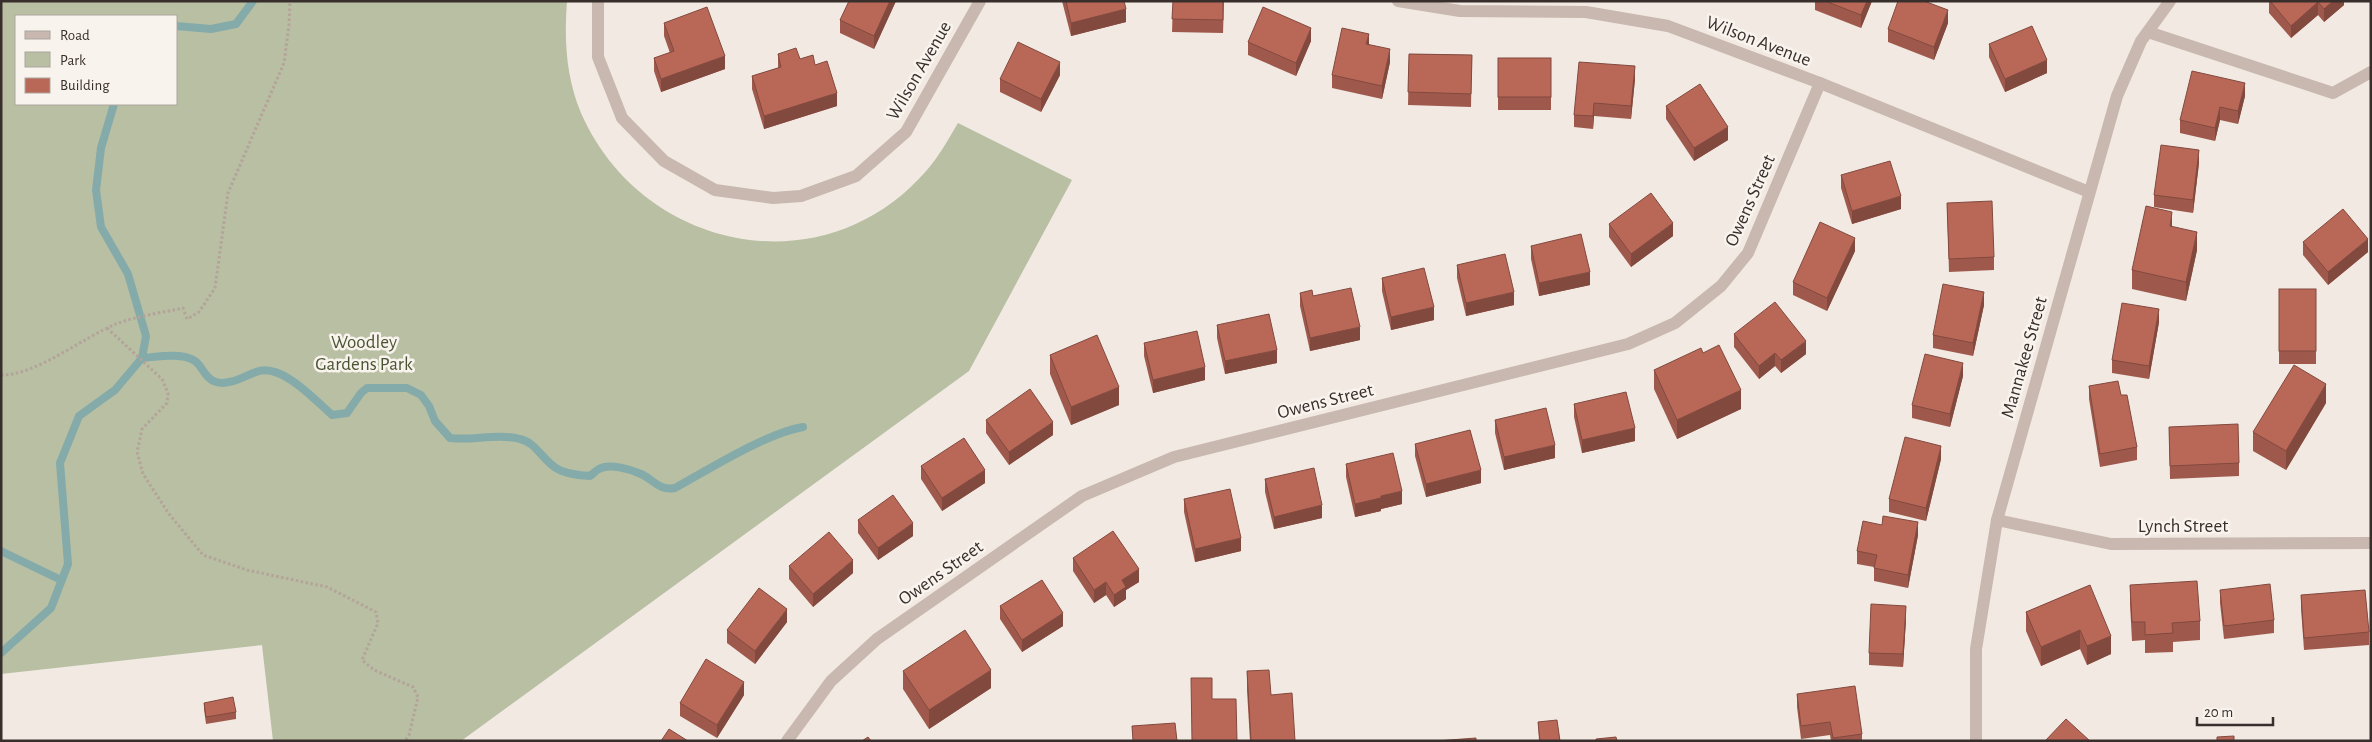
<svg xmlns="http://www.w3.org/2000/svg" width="2372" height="742" font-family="'Alegreya Sans',sans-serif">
	<rect width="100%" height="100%" fill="#f1e9e2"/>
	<path fill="#b8bfa3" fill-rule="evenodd" d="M1 1H567C564 40 566 77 581 113 642 252 825 289 927 170 939 156 948 140 958 123L1072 180 969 371 461 741H273L262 645 1 674ZM16 16H176V104H16Z"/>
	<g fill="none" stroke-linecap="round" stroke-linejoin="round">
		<g stroke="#84abaa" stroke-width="8">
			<polyline points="176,26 211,29 236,24 253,1"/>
			<path d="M142 358C157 357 182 352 195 361 203 367 205 379 216 382 229 386 244 376 256 372 281 362 315 400 332 415L347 413 361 393 367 388H407L421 395 429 406 435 421 450 438C472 441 497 433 520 439 535 442 543 460 556 468 565 474 579 475 590 476 593 474 595 471 599 469 609 463 630 469 641 474 654 480 659 491 675 488 709 469 767 433 803 427"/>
			<polyline points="1,551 61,580"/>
			<polyline points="1,653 51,608 68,564 60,463 79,416 115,390 142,358 146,336 128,274 101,227 96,190 101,148 114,104"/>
		</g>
		<g stroke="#b4a399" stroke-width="3" stroke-dasharray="2.5 2.5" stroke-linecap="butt">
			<polyline points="107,328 162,379 168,393 167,403 142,429 137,452 143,474 169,514 203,555 247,570 327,587 376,612 378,623 362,660 374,670 413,687 418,697 409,735 405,741"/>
			<path d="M1 375C37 375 82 338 116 324 136 316 161 313 183 308L187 319 199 312 215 288 228 193 284 63 289 25 290 1"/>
		</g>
		<g stroke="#c8b8af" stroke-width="12">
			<polyline points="598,1 598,57 622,118 664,161 715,190 773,198 801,196 856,176 906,132 980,1"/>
			<polyline points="1398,1 1460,11 1586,12 1668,26 1820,83 2089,192"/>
			<polyline points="2148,32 2333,93 2371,72"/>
			<polyline points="1997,520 2111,544 2371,543"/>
			<polyline points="787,741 831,681 877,639 1082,496 1174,457 1628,344 1675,323 1721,286 1748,253 1820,83"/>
			<polyline points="1976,741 1976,649 1997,520 2117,96 2141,41 2170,1"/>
		</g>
	</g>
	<g fill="#9f594c">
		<polygon points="896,1 874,49 840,33 840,20"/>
		<polygon points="1062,1 1124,1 1126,22 1071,36"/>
		<polygon points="1173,1 1224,1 1223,33 1172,32"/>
		<polygon points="1815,1 1872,1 1861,28 1815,10"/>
		<polygon points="2269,1 2344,1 2344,5 2324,22 2318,15 2291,38 2269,13"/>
		<polygon points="664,23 725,69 661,92 654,71 654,58 670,53 664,36"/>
		<polygon points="1948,23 1934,60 1888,42 1888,29"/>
		<polygon points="1311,41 1296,76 1248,55 1248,42"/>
		<polygon points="1369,44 1390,62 1382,99 1332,88 1332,75"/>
		<polygon points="1989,44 2047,73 2005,92 1989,57"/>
		<polygon points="778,54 800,59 815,65 837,106 764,129 752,89 752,76 778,68"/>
		<polygon points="1409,54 1472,55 1471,107 1408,105"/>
		<rect x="1498" y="58" width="53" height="52"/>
		<polygon points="1060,75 1041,112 1000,92 1000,79"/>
		<polygon points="1635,79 1631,119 1594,116 1593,129 1574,127 1574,115"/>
		<polygon points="2245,96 2238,124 2220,120 2215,141 2180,133 2180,120"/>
		<polygon points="1666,106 1728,140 1694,161 1666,119"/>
		<polygon points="2199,163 2193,213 2154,207 2154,195"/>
		<polygon points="1841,175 1901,209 1852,224 1841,188"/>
		<polygon points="1947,203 1994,257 1994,270 1949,272"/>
		<polygon points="1609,224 1673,236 1631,267 1609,237"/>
		<polygon points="2172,226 2197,250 2186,301 2132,289 2132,270"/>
		<polygon points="2303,242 2368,252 2328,285 2303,255"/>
		<polygon points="1531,246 1590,285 1539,296 1531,259"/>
		<polygon points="1855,251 1827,311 1793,295 1793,282"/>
		<polygon points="1457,265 1514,305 1466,316 1457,278"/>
		<polygon points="1382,278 1434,320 1391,330 1382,291"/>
		<rect x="2279" y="289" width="37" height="75"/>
		<polygon points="1300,293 1313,296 1360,340 1310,351 1300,306"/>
		<polygon points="1984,305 1973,356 1933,348 1933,335"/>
		<polygon points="2159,322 2149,379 2112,373 2112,360"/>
		<polygon points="1217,325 1277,363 1225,374 1217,338"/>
		<polygon points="1734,334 1806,354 1781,373 1775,366 1759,379 1734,347"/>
		<polygon points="1144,343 1205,380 1153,393 1144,356"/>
		<polygon points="1703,353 1741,409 1677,439 1654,389 1654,370"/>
		<polygon points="1050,355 1119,405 1071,425 1050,374"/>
		<polygon points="1963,376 1950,427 1912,418 1912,405"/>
		<polygon points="2089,386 2121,395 2137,447 2137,460 2100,467 2089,399"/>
		<polygon points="2326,403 2286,470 2253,451 2253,432"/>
		<polygon points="1574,404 1635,441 1582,453 1574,417"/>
		<polygon points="986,420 1053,435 1009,465 986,433"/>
		<polygon points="1495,420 1555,458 1504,470 1495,433"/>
		<polygon points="2169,427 2239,463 2239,476 2170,479"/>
		<polygon points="1415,444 1481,483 1426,497 1415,456"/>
		<polygon points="1941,459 1926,521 1889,512 1889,499"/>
		<polygon points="1346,464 1402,504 1381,509 1381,511 1355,517 1346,477"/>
		<polygon points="921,466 985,483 942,511 921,479"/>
		<polygon points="1265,479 1322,518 1274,529 1265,492"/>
		<polygon points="1184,499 1241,551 1195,562 1184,512"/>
		<polygon points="858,520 913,536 878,560 858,533"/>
		<polygon points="1918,535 1908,588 1874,581 1874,567 1857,564 1857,551"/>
		<polygon points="1073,558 1139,582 1126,590 1126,599 1114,607 1106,595 1094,603 1073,571"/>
		<polygon points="789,566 853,573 813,607 789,579"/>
		<polygon points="2090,585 2111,654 2087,665 2080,649 2041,666 2026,631 2026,612"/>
		<polygon points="2130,585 2200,621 2200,640 2173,642 2173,652 2145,653 2145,640 2132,641 2130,604"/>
		<polygon points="2220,590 2274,620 2274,633 2224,639 2220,603"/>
		<polygon points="2301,595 2369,632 2369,645 2304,650 2301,608"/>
		<polygon points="1000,606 1063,626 1022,652 1000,619"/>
		<polygon points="1906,619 1903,667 1869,665 1869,653"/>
		<polygon points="787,622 755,664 727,643 727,630"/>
		<polygon points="903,671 991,688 929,729 903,689"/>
		<polygon points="1247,671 1271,695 1295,741 1250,741 1247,690"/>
		<polygon points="1797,694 1862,734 1862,741 1831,741 1830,735 1801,739 1797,707"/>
		<polygon points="744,695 717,738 680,716 680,703"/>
		<polygon points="204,703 236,712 236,719 206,724 204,709"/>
		<polygon points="1538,722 1560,741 1539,741"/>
	</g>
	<g fill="#82493e">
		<polygon points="890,1 896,1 874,49 874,36"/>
		<polygon points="1867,1 1872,1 1861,28 1861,15"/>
		<polygon points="2333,1 2344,1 2344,5 2324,22 2324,9"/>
		<polygon points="2318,2 2318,15 2291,38 2291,26"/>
		<polygon points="1126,9 1126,22 1071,36 1071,23"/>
		<polygon points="1948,10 1948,23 1934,60 1934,47"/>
		<polygon points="1311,28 1311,41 1296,76 1296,63"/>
		<polygon points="1369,34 1369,47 1366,44"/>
		<polygon points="1390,49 1390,62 1382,99 1382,86"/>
		<polygon points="725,56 725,69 661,92 661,79"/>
		<polygon points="2047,60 2047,73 2005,92 2005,79"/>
		<polygon points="1060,62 1060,75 1041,112 1041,99"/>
		<polygon points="1635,66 1635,79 1631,119 1631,106"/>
		<polygon points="2245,83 2245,96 2238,124 2238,111"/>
		<polygon points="837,93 837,106 764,129 764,116"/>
		<polygon points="1594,103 1594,116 1593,129 1593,116"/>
		<polygon points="2220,107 2220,120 2215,141 2215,128"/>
		<polygon points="1728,127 1728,140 1694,161 1694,148"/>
		<polygon points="2199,150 2199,163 2193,213 2193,200"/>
		<polygon points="1901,196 1901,209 1852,224 1852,211"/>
		<polygon points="2172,212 2172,231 2170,226"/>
		<polygon points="1673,223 1673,236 1631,267 1631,254"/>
		<polygon points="2197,232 2197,250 2186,301 2186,282"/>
		<polygon points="1855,238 1855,251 1827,311 1827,298"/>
		<polygon points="2368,239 2368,252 2328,285 2328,272"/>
		<polygon points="1590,272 1590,285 1539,296 1539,283"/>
		<polygon points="1514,292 1514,305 1466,316 1466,303"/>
		<polygon points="1984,292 1984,305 1973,356 1973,343"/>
		<polygon points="1434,307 1434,320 1391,330 1391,317"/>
		<polygon points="2159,309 2159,322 2149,379 2149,366"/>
		<polygon points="1360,327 1360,340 1310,351 1310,338"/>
		<polygon points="1806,341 1806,354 1781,373 1781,360"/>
		<polygon points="1277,350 1277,363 1225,374 1225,361"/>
		<polygon points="1775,353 1775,366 1759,379 1759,366"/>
		<polygon points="1963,363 1963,376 1950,427 1950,414"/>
		<polygon points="1205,367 1205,380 1153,393 1153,380"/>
		<polygon points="2326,384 2326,403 2286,470 2286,451"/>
		<polygon points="1119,387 1119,405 1071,425 1071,407"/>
		<polygon points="1741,390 1741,409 1677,439 1677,420"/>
		<polygon points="1053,422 1053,435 1009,465 1009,452"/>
		<polygon points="1635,428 1635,441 1582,453 1582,440"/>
		<polygon points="1555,445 1555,458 1504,470 1504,457"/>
		<polygon points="1941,446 1941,459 1926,521 1926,508"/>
		<polygon points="985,470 985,483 942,511 942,498"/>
		<polygon points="1481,470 1481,483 1426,497 1426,484"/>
		<polygon points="1402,491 1402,504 1381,509 1381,511 1355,517 1355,504 1381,496"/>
		<polygon points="1322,505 1322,518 1274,529 1274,517"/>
		<polygon points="1918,522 1918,535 1908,588 1908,575"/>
		<polygon points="913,523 913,536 878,560 878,548"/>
		<polygon points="1241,538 1241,551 1195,562 1195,549"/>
		<polygon points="853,560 853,573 813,607 813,594"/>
		<polygon points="1139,569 1139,582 1126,590 1126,599 1114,607 1114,595 1122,580"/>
		<polygon points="1106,582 1106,595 1094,603 1094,590"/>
		<polygon points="1906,606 1906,619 1903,667 1903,654"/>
		<polygon points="787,609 787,622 755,664 755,651"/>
		<polygon points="1063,613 1063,626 1022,652 1022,640"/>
		<polygon points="2080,630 2080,649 2041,666 2041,647"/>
		<polygon points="2111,636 2111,654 2087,665 2087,646"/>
		<polygon points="991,670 991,688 929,729 929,710"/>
		<polygon points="744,682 744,695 717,738 717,725"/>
	</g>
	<g fill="#b96858" stroke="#82493e">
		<polygon points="849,1 890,1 874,36 840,20"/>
		<polygon points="1066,1 1124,1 1126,9 1071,23"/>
		<polygon points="1173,1 1223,1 1223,20 1172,19"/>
		<polygon points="1825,1 1867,1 1861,15"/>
		<polygon points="1898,1 1924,1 1948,10 1934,47 1888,29"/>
		<polygon points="2270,1 2333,1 2324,9 2318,2 2291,26"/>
		<polygon points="707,7 725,56 661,79 654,58 674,51 664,23"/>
		<polygon points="1263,7 1311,28 1296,63 1248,42"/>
		<polygon points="2032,26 2047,60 2005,79 1989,44"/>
		<polygon points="1342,28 1369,34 1366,44 1390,49 1382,86 1332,75"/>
		<polygon points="1018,42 1060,62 1041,99 1000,79"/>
		<polygon points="796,48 800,59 813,55 815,65 827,61 837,93 764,116 752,76 781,67 778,54"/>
		<polygon points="1409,54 1472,55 1471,94 1408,92"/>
		<rect x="1498" y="58" width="53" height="39"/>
		<polygon points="1579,62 1635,66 1631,106 1594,103 1593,116 1574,115"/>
		<polygon points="2192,71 2245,83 2238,111 2220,107 2215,128 2180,120"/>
		<polygon points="1700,84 1728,127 1694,148 1666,106"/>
		<polygon points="2161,145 2199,150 2193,200 2154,195"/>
		<polygon points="1890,161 1901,196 1852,211 1841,175"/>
		<polygon points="1651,193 1673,223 1631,254 1609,224"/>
		<polygon points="1992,201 1994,257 1949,259 1947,203"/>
		<polygon points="2146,206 2172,212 2170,226 2197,232 2186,282 2132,270"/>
		<polygon points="2343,209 2368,239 2328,272 2303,242"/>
		<polygon points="1820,222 1855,238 1827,298 1793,282"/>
		<polygon points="1581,234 1590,272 1539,283 1531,246"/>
		<polygon points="1505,254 1514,292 1466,303 1457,265"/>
		<polygon points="1424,268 1434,307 1391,317 1382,278"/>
		<polygon points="1943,284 1984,292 1973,343 1933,335"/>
		<polygon points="1351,288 1360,327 1310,338 1300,293 1312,290 1313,296"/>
		<rect x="2279" y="289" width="37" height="62"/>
		<polygon points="1775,302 1806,341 1781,360 1775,353 1759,366 1734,334"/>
		<polygon points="2122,303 2159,309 2149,366 2112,360"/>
		<polygon points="1269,314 1277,350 1225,361 1217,325"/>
		<polygon points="1197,331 1205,367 1153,380 1144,343"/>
		<polygon points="1097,335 1119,387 1071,407 1050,355"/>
		<polygon points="1719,345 1741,390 1677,420 1654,370 1701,348 1703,353"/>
		<polygon points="1925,354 1963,363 1950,414 1912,405"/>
		<polygon points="2294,365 2326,384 2286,451 2253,432"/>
		<polygon points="2118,381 2121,395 2127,395 2137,447 2100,454 2089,386"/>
		<polygon points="1030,389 1053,422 1009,452 986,420"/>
		<polygon points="1626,392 1635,428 1582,440 1574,404"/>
		<polygon points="1546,408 1555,445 1504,457 1495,420"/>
		<polygon points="2238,424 2239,463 2170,466 2169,427"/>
		<polygon points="1470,430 1481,470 1426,484 1415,444"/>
		<polygon points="1905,437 1941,446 1926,508 1889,499"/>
		<polygon points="964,438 985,470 942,498 921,466"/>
		<polygon points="1393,453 1402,491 1381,496 1381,498 1355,504 1346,464"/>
		<polygon points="1314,468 1322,505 1274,517 1265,479"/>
		<polygon points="1230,489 1241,538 1195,549 1184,499"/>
		<polygon points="893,495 913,523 878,548 858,520"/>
		<polygon points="1883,516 1918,522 1908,575 1874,568 1877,555 1857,551 1863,521 1882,525"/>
		<polygon points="1113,531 1139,569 1122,580 1126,587 1114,595 1106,582 1094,590 1073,558"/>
		<polygon points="829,532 853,560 813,594 789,566"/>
		<polygon points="1042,580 1063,613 1022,640 1000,606"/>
		<polygon points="2197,581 2200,621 2172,623 2173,633 2145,635 2145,622 2132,622 2130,585"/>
		<polygon points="2270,584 2274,620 2224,626 2220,590"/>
		<polygon points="2090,585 2111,636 2087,646 2080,630 2041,647 2026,612"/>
		<polygon points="759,588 787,609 755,651 727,630"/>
		<polygon points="2365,590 2369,632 2304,638 2301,595"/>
		<polygon points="1871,604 1906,606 1903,654 1869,653"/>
		<polygon points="965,630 991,670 929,710 903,671"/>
		<polygon points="706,659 744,682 717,725 680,703"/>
		<polygon points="1269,670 1271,695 1292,693 1295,741 1251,741 1247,671"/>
		<polygon points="1191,678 1212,678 1212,699 1236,699 1237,741 1192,741"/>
		<polygon points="1855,686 1862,734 1833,738 1830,722 1801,726 1797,694"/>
		<polygon points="233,697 236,712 206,717 204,703"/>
		<polygon points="2066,719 2090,741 2045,741"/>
		<polygon points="1557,720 1560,741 1540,741 1538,722"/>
		<polygon points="1175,723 1177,741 1133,741 1132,726"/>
		<polygon points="669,729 688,741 661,741"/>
		<polygon points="2234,736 2234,741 2217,741 2217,737"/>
		<polygon points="868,737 871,741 862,741"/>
		<polygon points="1616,737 1617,741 1596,741 1596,739"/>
		<polygon points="1476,738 1476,741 1436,741"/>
	</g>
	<g text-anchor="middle" stroke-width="5" stroke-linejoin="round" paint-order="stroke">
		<g font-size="19" fill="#382f2c" stroke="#f9f3ee">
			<text transform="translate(1759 40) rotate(21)" y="7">Wilson Avenue</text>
			<text transform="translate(918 70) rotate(-60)" y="7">Wilson Avenue</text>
			<text transform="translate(1749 200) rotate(-66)" y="7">Owens Street</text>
			<text transform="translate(2023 357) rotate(-74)" y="7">Mannakee Street</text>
			<text transform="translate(1325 400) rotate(-14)" y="7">Owens Street</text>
			<text x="2183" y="532">Lynch Street</text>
			<text transform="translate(940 572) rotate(-35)" y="7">Owens Street</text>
		</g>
		<g font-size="19" fill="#4a5432" stroke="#f9f3ee">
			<text x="364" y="348">Woodley<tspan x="364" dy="22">Gardens Park</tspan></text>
		</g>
	</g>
	<rect width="2372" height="742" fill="none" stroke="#382f2c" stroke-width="5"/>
	<rect x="15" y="15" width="162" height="90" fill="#f9f3ee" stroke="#aca5a0"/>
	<rect x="25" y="31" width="25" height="8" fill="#c8b8af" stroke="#aca5a0"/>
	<text x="60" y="40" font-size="15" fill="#382f2c">Road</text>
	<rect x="25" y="52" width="25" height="15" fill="#b8bfa3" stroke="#aca5a0"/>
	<text x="60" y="65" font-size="15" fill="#382f2c">Park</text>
	<rect x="25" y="78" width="25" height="15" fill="#b96858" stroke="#aca5a0"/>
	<text x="60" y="90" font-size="15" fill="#382f2c">Building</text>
	<path d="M2197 717v8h76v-8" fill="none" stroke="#382f2c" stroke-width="2.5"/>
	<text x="2204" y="717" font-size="15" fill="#382f2c" stroke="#f9f3ee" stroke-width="4" paint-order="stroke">20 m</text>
</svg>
